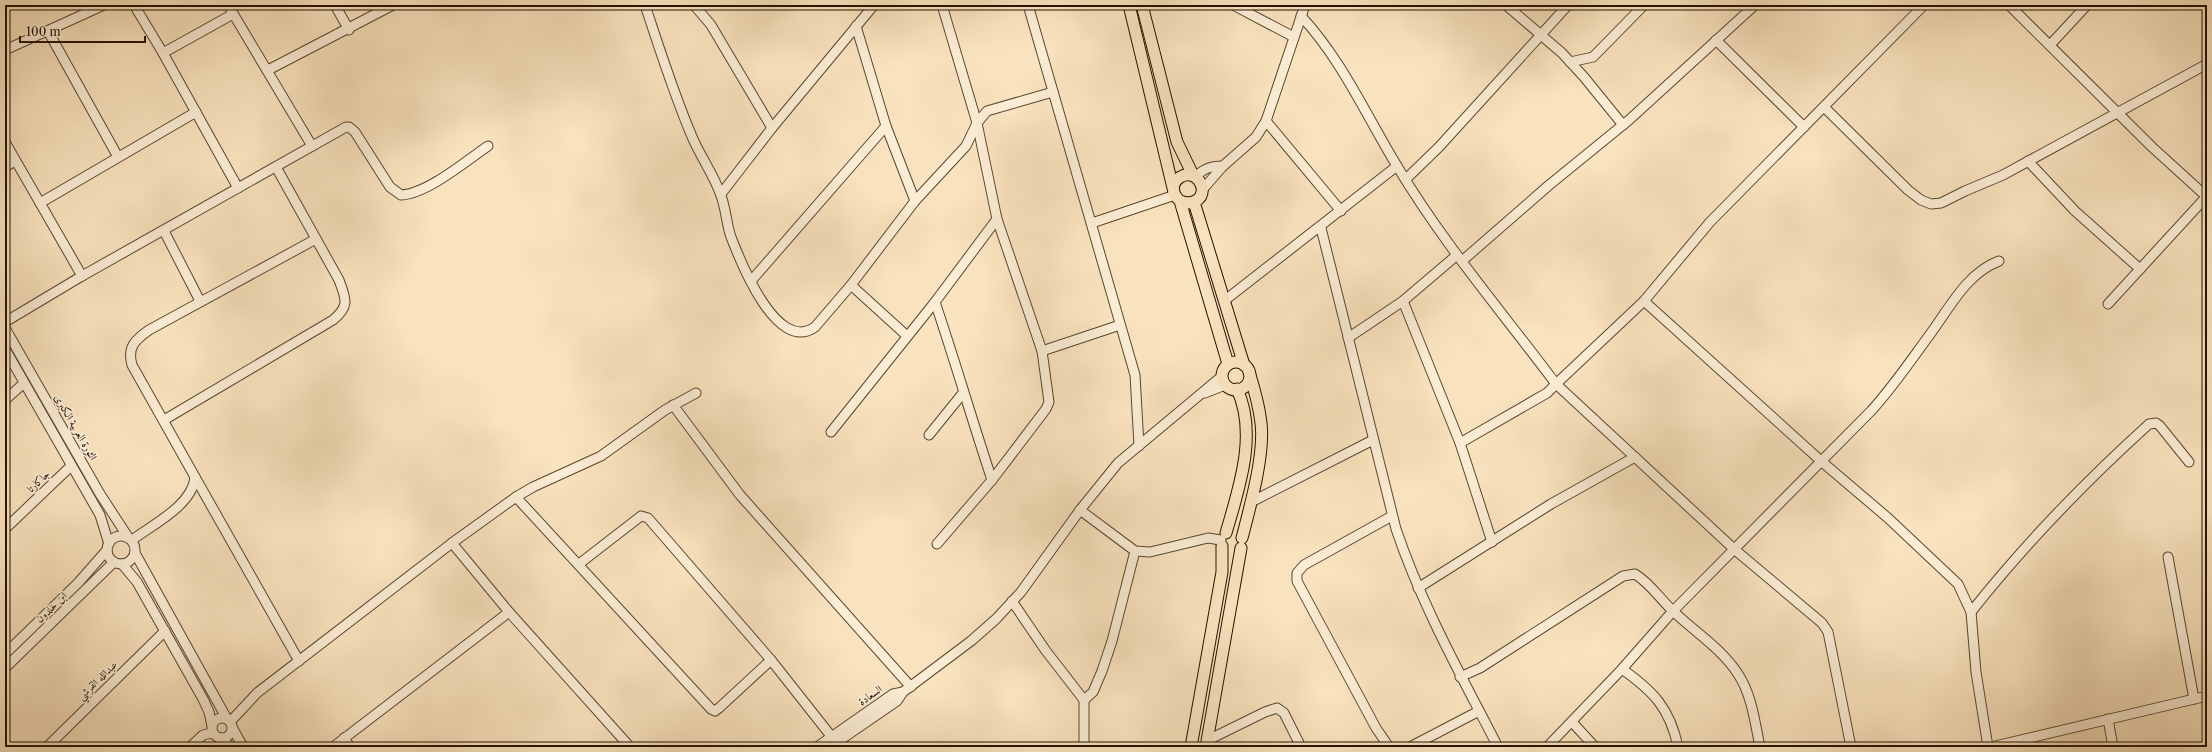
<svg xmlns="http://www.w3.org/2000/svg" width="2212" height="752" font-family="'Libre Caslon Text',Amiri,serif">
	<rect width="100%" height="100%" fill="#f9e3be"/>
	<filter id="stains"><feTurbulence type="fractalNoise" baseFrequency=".005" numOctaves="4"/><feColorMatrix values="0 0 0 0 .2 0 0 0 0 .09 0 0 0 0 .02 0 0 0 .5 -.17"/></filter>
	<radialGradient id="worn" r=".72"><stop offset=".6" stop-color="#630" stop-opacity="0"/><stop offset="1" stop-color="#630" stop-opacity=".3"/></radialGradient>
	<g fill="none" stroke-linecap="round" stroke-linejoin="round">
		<g stroke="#584630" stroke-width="11">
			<g id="minor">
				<polyline points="134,5 163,53 238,188"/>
				<polyline points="228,5 312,146"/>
				<polyline points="335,5 349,30"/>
				<path d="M645 5C660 50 674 95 693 139 701 157 713 174 720 193 726 207 726 223 731 237 741 263 777 354 815 327L851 285 915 201 966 146 977 123 987 111 1053 92"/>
				<polyline points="694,5 711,25 772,128"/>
				<polyline points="1028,5 1135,375 1139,446"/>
				<polyline points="1233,5 1294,37"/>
				<polyline points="1506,5 1562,53 1584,77 1623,125"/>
				<polyline points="2009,5 2152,147 2207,197"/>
				<path d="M1301 16C1342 60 1366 115 1397 166 1443 243 1502 312 1556 384L1547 393 1460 443"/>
				<polyline points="856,26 886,126 915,201"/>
				<polyline points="48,31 118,157"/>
				<polyline points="1716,40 1804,127"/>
				<polyline points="2050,45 2087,5"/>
				<polyline points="5,50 104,5"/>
				<polyline points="163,53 233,14"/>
				<polyline points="1570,62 1593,57 1644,5"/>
				<polyline points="268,70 393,5"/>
				<polyline points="1824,107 1908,190 1921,200 1931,204 1941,203 1965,191 2003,175 2207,64"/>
				<polyline points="1266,121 1341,211"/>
				<polyline points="5,142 82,276"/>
				<polyline points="2028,161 2075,211 2140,269"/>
				<polyline points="5,167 15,161"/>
				<path d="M1196 177C1203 168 1212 166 1223 166"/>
				<polyline points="1406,179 1439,147 1568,5"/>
				<polyline points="1203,189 1223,166 1256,137 1266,121 1305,5"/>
				<polyline points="721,194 772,128 874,5"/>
				<polyline points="40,203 196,112"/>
				<polyline points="1092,223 1175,195"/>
				<path d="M1321 228 1396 529C1422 606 1461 675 1498 747"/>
				<polyline points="164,231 200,301"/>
				<polyline points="1462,261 1548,186 1629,120 1755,5"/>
				<polyline points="751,281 886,126"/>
				<polyline points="851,285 906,335"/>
				<polyline points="1224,301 1397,166"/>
				<polyline points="1403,301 1460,443 1492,542"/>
				<polyline points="1644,301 1821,461 1888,518 1958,584 1971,612 1976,672 1988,747"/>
				<path d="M935 302C955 361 972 420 992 480"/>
				<polyline points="2108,304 2207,196"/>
				<path d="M5 322 82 276 346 127H349L355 132 390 187 401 195C427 194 466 161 488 146"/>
				<polyline points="5,328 100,494 128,537"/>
				<polyline points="1348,338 1403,301 1457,255"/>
				<polyline points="5,349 100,515 109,544"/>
				<polyline points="1042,351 1120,325"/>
				<polyline points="1205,393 1225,385"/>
				<polyline points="5,400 23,384"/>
				<polyline points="673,405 740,495 911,687"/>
				<path d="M164 420 333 320C350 306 346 299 339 280L276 167"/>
				<polyline points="831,432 935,302 997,219"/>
				<polyline points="929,435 963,393"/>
				<polyline points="195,477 299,661"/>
				<polyline points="516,497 711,709 715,711 719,708 771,660"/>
				<polyline points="1251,502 1373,440"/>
				<polyline points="1080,510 1135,551 1150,552 1208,538 1221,540"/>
				<polyline points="5,529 71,466"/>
				<circle cx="121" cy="550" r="14"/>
				<path d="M132 540C152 525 193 505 195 477L132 365C127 347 135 340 149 330L316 239"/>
				<polyline points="452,543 509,612 630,747"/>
				<polyline points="937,544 992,480 1046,409 1049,402 1042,351 997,219 977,123 942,5"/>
				<polyline points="135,553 227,719"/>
				<polyline points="2168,557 2194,699"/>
				<polyline points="122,564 137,582 203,699 209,712 212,726"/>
				<polyline points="579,564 641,516 648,518 771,660 831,736"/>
				<polyline points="1418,588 1551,504 1635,457"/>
				<polyline points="1012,601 1046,651 1084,700 1093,692 1102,671 1112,641 1135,551"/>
				<path d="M1971 612C2024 545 2085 482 2149 424L2156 423 2160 426 2189 462"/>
				<polyline points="5,654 78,583 107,550"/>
				<polyline points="5,668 114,562"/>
				<path d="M1622 669C1653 691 1670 708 1678 747"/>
				<path d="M1460 677 1480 668 1623 576 1635 574C1651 584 1660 599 1674 612 1695 632 1722 649 1738 674 1752 695 1755 723 1760 747"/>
				<polyline points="1084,700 1084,747"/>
				<circle cx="222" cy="728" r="10"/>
				<polyline points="2108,719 2113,747"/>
				<polyline points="230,722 257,693 452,543 516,497 533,487 601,456 665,410 696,393"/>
				<polyline points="1572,722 1595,747"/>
				<polyline points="232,727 243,747"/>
				<polyline points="221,738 230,747"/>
				<polyline points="344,738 350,747"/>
				<polyline points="1208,740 1265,712 1277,708 1284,713 1301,747"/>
				<polyline points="47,747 165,631"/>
				<polyline points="190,747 203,735 212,733"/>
				<polyline points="333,747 509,612"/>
				<polyline points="817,747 893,694 903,692"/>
				<polyline points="830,747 897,701 903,692 971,641 996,619 1021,592 1080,510 1118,463 1221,377"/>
				<polyline points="1389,747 1376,728 1297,581 1297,573 1304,565 1392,516"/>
				<polyline points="1410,747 1479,711"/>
				<path d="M1547 747 1622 669 1673 611 1871 411C1893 387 1911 360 1931 333 1950 307 1967 273 1999 261"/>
				<polyline points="1851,747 1828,632 1822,623 1734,549 1556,384 1644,301 1710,222 1924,5"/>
				<polyline points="1991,747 2207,696"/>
			</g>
		</g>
		<g stroke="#231200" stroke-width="13">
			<g id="major">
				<polyline points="1129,5 1173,188"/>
				<polyline points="1142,5 1177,142 1193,175"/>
				<path d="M1180 201C1191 206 1204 200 1202 187 1194 161 1159 182 1180 201L1228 364"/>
				<polyline points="1194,202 1244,365"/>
				<circle cx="1236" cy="376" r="14"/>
				<path d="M1226 533C1239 488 1258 434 1237 389"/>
				<path d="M1242 538C1250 507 1265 454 1261 423 1259 405 1254 388 1249 372"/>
				<polyline points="1191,747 1222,572 1222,546"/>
				<polyline points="1206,747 1241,548"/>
			</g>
		</g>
		<use href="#minor" stroke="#fbedd5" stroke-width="9"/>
		<use href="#major" stroke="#f9e3be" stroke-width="11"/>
	</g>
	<g text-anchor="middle" stroke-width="3.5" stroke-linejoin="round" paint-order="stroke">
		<g font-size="11" fill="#231200" stroke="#fbedd5">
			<text transform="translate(76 427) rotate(60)" y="4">الثورة العربية الكبرى</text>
			<text transform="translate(38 481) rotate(-44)" y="4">جاكارتا</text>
			<text transform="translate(51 607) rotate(-44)" y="4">ابن خلدون</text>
			<text transform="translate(97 680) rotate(-44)" y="4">عبدالله القرشي</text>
			<text transform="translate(870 695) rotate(-35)" y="4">السعادة</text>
		</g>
	</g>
	<rect width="2212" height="752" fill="none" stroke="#f9e3be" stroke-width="20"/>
	<rect x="6" y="6" width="2200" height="740" fill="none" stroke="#231200" stroke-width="2"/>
	<rect x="10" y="10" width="2192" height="732" fill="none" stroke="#231200"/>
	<path d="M20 36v6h125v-6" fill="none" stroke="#231200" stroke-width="2"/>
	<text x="26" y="36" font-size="12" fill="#231200" stroke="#fbedd5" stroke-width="3" paint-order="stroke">100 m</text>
	<rect width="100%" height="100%" filter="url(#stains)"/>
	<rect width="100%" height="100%" fill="url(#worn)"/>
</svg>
